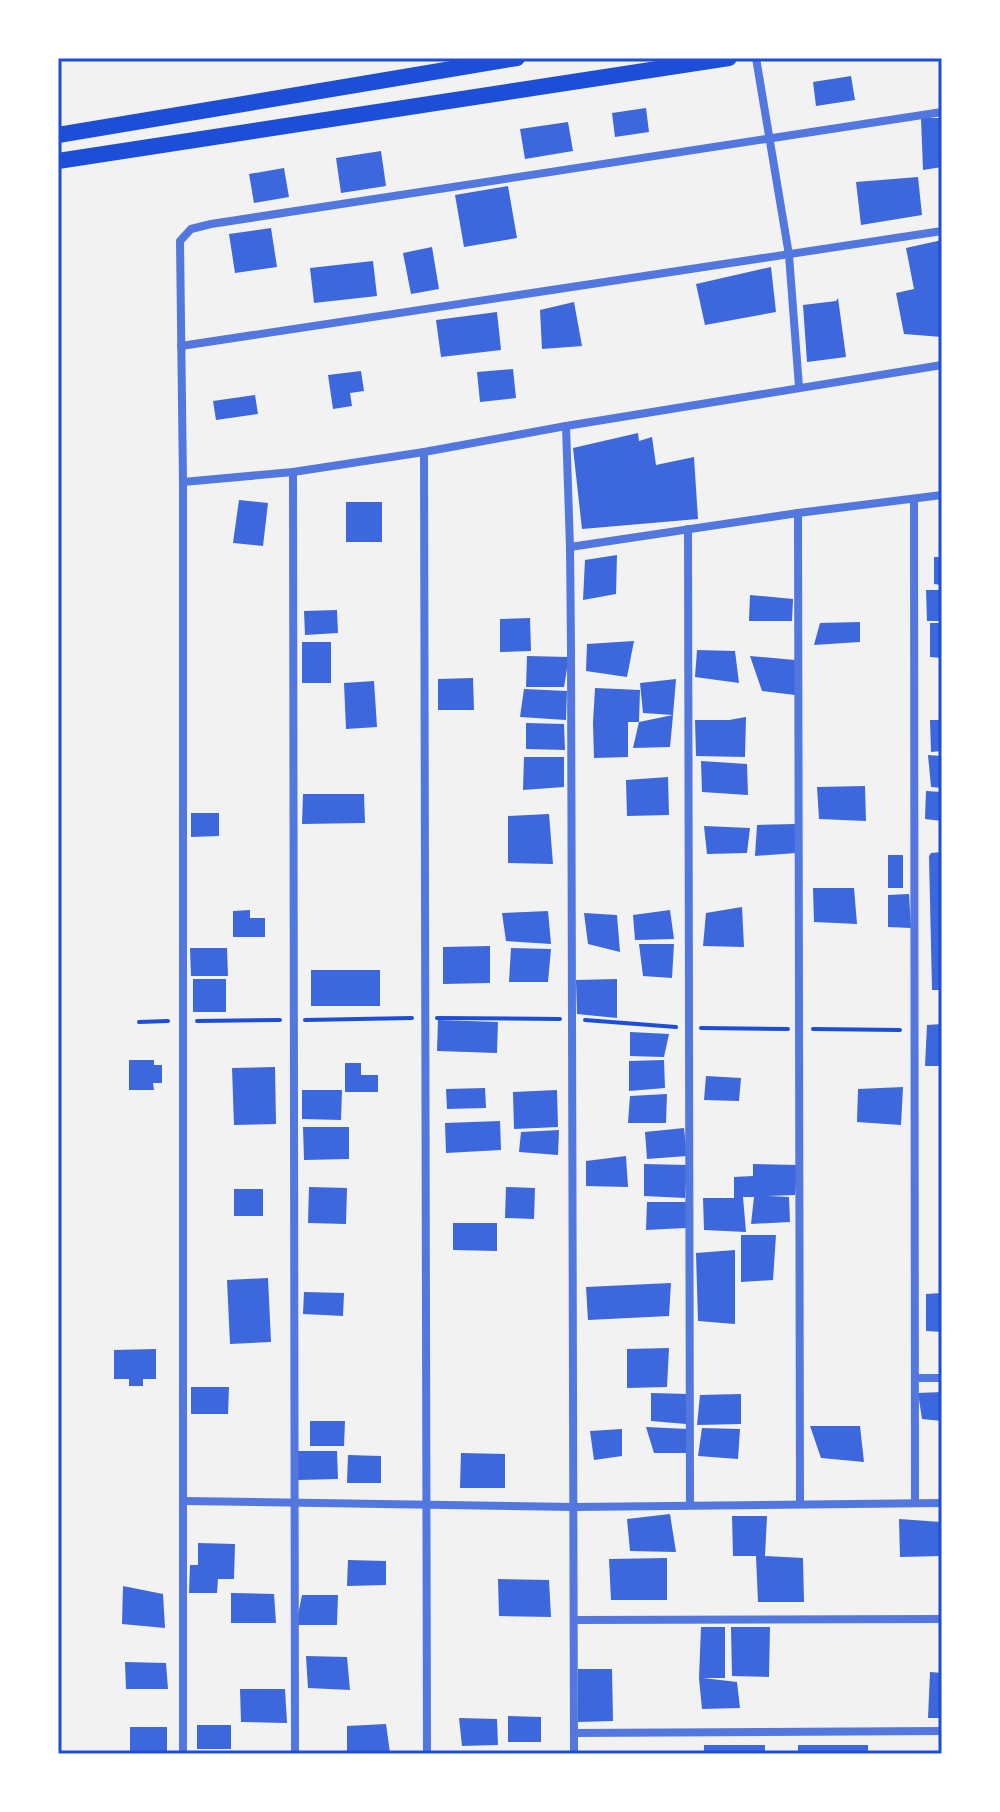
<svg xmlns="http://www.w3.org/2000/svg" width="1000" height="1812" font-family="'Fira Sans',sans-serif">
	<rect width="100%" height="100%" fill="#f2f2f2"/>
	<g fill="#3d67dc">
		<polygon points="851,76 855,100 816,106 813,82"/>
		<polygon points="646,108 649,132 615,137 612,113"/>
		<polygon points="921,118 942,118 942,167 923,170"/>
		<polygon points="568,122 573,151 525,159 520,129"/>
		<polygon points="381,151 386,186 341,193 336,158"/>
		<polygon points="284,168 289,197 254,203 249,174"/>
		<polygon points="918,177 922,215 861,225 856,182"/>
		<polygon points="508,186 517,238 464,247 455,195"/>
		<polygon points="271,228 277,267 235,273 229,234"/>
		<polygon points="942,240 942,337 904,334 896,293 914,289 906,248"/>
		<polygon points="432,247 439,289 411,294 403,253"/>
		<polygon points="373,261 377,296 314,303 310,268"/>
		<polygon points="771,267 776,312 705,325 696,284"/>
		<polygon points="838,298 846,357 807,362 803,305 836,301"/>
		<polygon points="574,302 582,346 542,349 540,310"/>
		<polygon points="497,312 501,350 441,357 436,320"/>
		<polygon points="513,369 516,398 480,402 477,372"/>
		<polygon points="361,371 364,391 350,393 352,406 333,409 328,375"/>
		<polygon points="255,395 258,414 216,420 213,401"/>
		<polygon points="638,433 639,441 652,437 656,465 694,457 698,519 582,529 573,448"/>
		<polygon points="239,500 268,503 263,546 233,543"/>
		<rect x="346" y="502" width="36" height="40"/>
		<polygon points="617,555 616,594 583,600 585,560"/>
		<polygon points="934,557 942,557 942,585 934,584"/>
		<polygon points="926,590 942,590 942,621 927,621"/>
		<polygon points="750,595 793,599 792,621 749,621"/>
		<polygon points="337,610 338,633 305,635 304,611"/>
		<polygon points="530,618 531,651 500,652 500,619"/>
		<polygon points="860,622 860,642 814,645 820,623"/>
		<polygon points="930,623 942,623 942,658 930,657"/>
		<polygon points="634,641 627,677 586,671 587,644"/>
		<rect x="302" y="642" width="29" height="41"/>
		<polygon points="697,650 735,651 739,683 695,677"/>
		<polygon points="527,656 569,657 564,687 526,687"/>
		<polygon points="750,656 795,660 795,695 762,691"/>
		<polygon points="473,678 474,710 438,710 438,679"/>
		<polygon points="676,679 673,715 643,713 640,683"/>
		<polygon points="374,681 377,727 346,729 344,683"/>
		<polygon points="595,688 640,690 639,722 628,722 628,757 594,758 593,723"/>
		<polygon points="524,689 567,691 566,720 520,717"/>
		<polygon points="673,715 670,747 633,748 639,722"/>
		<polygon points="746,717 745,757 696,756 695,720 729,720"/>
		<polygon points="930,720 942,720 942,751 931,752"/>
		<polygon points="526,723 564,724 565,750 526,749"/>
		<polygon points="928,755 942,756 942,788 931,787"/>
		<polygon points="524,757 564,757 564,787 523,790"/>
		<polygon points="701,761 747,764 748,795 702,792"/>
		<polygon points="668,777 669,815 627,816 626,780"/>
		<polygon points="865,786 866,821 819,819 817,787"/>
		<polygon points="926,791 942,792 942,821 925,819"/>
		<polygon points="303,794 364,794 365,823 302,824"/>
		<polygon points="191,813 219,813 219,836 191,837"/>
		<polygon points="549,814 553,864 508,863 508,816"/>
		<polygon points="796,824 796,853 755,856 757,825"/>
		<polygon points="704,826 750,828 747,853 707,854"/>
		<polygon points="942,852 942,990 932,990 929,856 931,853"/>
		<rect x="888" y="855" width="15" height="33"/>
		<polygon points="813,888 854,888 857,924 814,922"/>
		<polygon points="909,894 911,928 888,927 888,895"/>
		<polygon points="742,907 744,947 703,946 706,913"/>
		<polygon points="250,910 250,918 265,918 265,937 233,937 233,911"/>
		<polygon points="670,910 674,939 635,940 633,915"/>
		<polygon points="548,911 551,944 506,941 502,913"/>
		<polygon points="584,913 617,915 620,952 588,944"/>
		<polygon points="639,944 674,944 672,978 643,976"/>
		<polygon points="490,946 490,983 443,984 443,947"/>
		<polygon points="190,948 227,948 228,976 191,976"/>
		<polygon points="511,948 551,949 548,982 509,982"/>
		<rect x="311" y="970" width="69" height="36"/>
		<rect x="193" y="979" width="33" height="33"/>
		<polygon points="617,979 617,1018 577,1014 576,980"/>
		<polygon points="438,1020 498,1022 497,1053 437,1051"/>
		<polygon points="942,1024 942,1066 925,1066 927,1025"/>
		<polygon points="630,1032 669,1034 664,1057 630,1056"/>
		<polygon points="129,1060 154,1060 154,1065 162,1065 162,1083 153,1083 154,1090 129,1090"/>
		<polygon points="664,1060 665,1088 629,1091 629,1061"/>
		<polygon points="345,1063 361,1063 361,1075 378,1075 378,1092 345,1092"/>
		<polygon points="275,1067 276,1124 234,1125 232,1068"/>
		<polygon points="706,1076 741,1078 739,1101 704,1100"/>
		<polygon points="903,1087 901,1125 857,1122 858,1089"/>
		<polygon points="485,1088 486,1108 447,1109 446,1089"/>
		<polygon points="302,1090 342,1090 341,1120 302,1119"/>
		<polygon points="557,1090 558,1127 514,1129 513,1092"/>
		<polygon points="667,1094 666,1123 628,1123 630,1096"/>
		<polygon points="500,1121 501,1150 446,1153 445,1123"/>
		<polygon points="303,1127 349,1127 349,1159 304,1160"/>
		<polygon points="684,1128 687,1156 647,1159 645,1132"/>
		<polygon points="559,1130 558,1155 519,1152 521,1132"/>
		<polygon points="626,1156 628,1187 586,1186 586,1161"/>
		<polygon points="644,1164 687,1165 685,1198 644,1196"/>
		<polygon points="753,1164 798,1165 795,1195 768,1196 789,1197 790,1222 751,1224 754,1197 743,1197 746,1232 704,1230 703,1198 734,1198 734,1177 753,1176"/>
		<polygon points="309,1187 347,1188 346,1224 308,1223"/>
		<polygon points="506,1187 535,1188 534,1219 505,1218"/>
		<rect x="234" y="1189" width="29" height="27"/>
		<polygon points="647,1202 687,1202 686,1228 646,1230"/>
		<polygon points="453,1223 497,1223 497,1251 453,1250"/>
		<polygon points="741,1235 776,1235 773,1280 741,1282"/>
		<polygon points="735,1250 735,1324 698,1321 696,1253"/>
		<polygon points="268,1278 271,1342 230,1344 227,1280"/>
		<polygon points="671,1283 669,1316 588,1320 586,1287"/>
		<polygon points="304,1292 344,1293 343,1316 303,1314"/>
		<polygon points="942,1293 942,1332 926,1331 926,1294"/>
		<polygon points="669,1348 667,1387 627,1388 627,1349"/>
		<polygon points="156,1349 156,1379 143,1379 143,1386 129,1386 129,1379 114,1379 114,1350"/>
		<polygon points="191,1387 229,1387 228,1414 191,1414"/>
		<polygon points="942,1392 942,1421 922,1419 918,1393"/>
		<polygon points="651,1393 688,1394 686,1424 651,1421"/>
		<polygon points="741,1394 741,1424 697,1425 700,1395"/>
		<polygon points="310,1421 345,1421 344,1446 310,1446"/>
		<polygon points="810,1426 860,1426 864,1462 821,1458"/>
		<polygon points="646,1427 688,1429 688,1453 654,1453"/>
		<polygon points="702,1428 740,1429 738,1459 698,1456"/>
		<polygon points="622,1429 622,1456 594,1460 590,1431"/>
		<polygon points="297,1451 337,1451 338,1479 297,1480"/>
		<polygon points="461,1453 505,1454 505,1488 460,1488"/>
		<polygon points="348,1455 381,1456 381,1483 347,1483"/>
		<polygon points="670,1514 676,1552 630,1551 627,1519"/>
		<polygon points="732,1516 767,1516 765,1556 803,1558 804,1602 758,1602 756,1556 733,1556"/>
		<polygon points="899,1519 941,1522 942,1556 900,1557"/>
		<polygon points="198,1543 235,1544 234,1579 218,1579 217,1593 189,1593 190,1565 198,1565"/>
		<polygon points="667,1558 667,1600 611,1600 609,1559"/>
		<polygon points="348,1560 386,1561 386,1585 347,1586"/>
		<polygon points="498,1579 549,1580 551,1617 499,1616"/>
		<polygon points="123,1586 163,1594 165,1628 122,1624"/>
		<polygon points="231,1593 274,1594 276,1623 231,1623"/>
		<polygon points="302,1595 338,1595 337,1625 296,1625"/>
		<polygon points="701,1627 725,1627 725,1678 703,1678 737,1682 740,1708 702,1709 699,1678"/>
		<polygon points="731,1627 770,1627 769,1677 732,1676"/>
		<polygon points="306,1656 347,1657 350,1690 308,1688"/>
		<polygon points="125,1662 166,1663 168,1689 126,1689"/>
		<polygon points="578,1669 612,1669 613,1721 578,1722"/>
		<polygon points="930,1672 942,1673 942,1718 928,1718"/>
		<polygon points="240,1689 285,1689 287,1723 241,1722"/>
		<polygon points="508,1716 541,1717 541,1742 508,1742"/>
		<polygon points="459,1718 497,1719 498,1745 462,1746"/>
		<polygon points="386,1724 390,1753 347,1754 347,1726"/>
		<rect x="197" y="1725" width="34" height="24"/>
		<rect x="130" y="1727" width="37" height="27"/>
		<rect x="704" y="1745" width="61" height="9"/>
		<rect x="798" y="1745" width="70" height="9"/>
	</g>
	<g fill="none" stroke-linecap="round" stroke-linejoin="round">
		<g stroke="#1d4ed8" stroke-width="4">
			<polyline points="437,1018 560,1019"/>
			<polyline points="305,1020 412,1018"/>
			<polyline points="585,1020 676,1027"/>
			<polyline points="197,1021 280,1020"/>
			<polyline points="139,1022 168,1021"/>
			<polyline points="701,1028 788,1029"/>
			<polyline points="813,1029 900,1030"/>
		</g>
		<g stroke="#5277de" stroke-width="8">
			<polyline points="756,58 789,255 799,387"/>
			<polyline points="181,346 942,231"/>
			<polyline points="566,426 570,547 571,648 574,1754"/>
			<polyline points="424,452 427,1754"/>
			<polyline points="293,472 295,1754"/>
			<polyline points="183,482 293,472 424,452 566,426 942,365"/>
			<polyline points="914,499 915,1503"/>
			<polyline points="798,513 800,1503"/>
			<polyline points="688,529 690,1505"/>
			<polyline points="570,547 798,513 942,495"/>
			<polyline points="915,1378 942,1378"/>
			<polyline points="184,1501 575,1507 942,1503"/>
			<polyline points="575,1620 942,1619"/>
			<polyline points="574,1733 942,1731"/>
			<polyline points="183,1754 183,482 180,241 191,229 211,224 942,112"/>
		</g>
		<g stroke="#1d4ed8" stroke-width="16">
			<polyline points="58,135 517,58"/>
			<polyline points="58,161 729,58"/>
		</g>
	</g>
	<rect width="1000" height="1812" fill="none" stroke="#ffffff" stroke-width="120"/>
	<rect x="60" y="60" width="880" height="1692" fill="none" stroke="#1d4ed8" stroke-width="3"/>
</svg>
